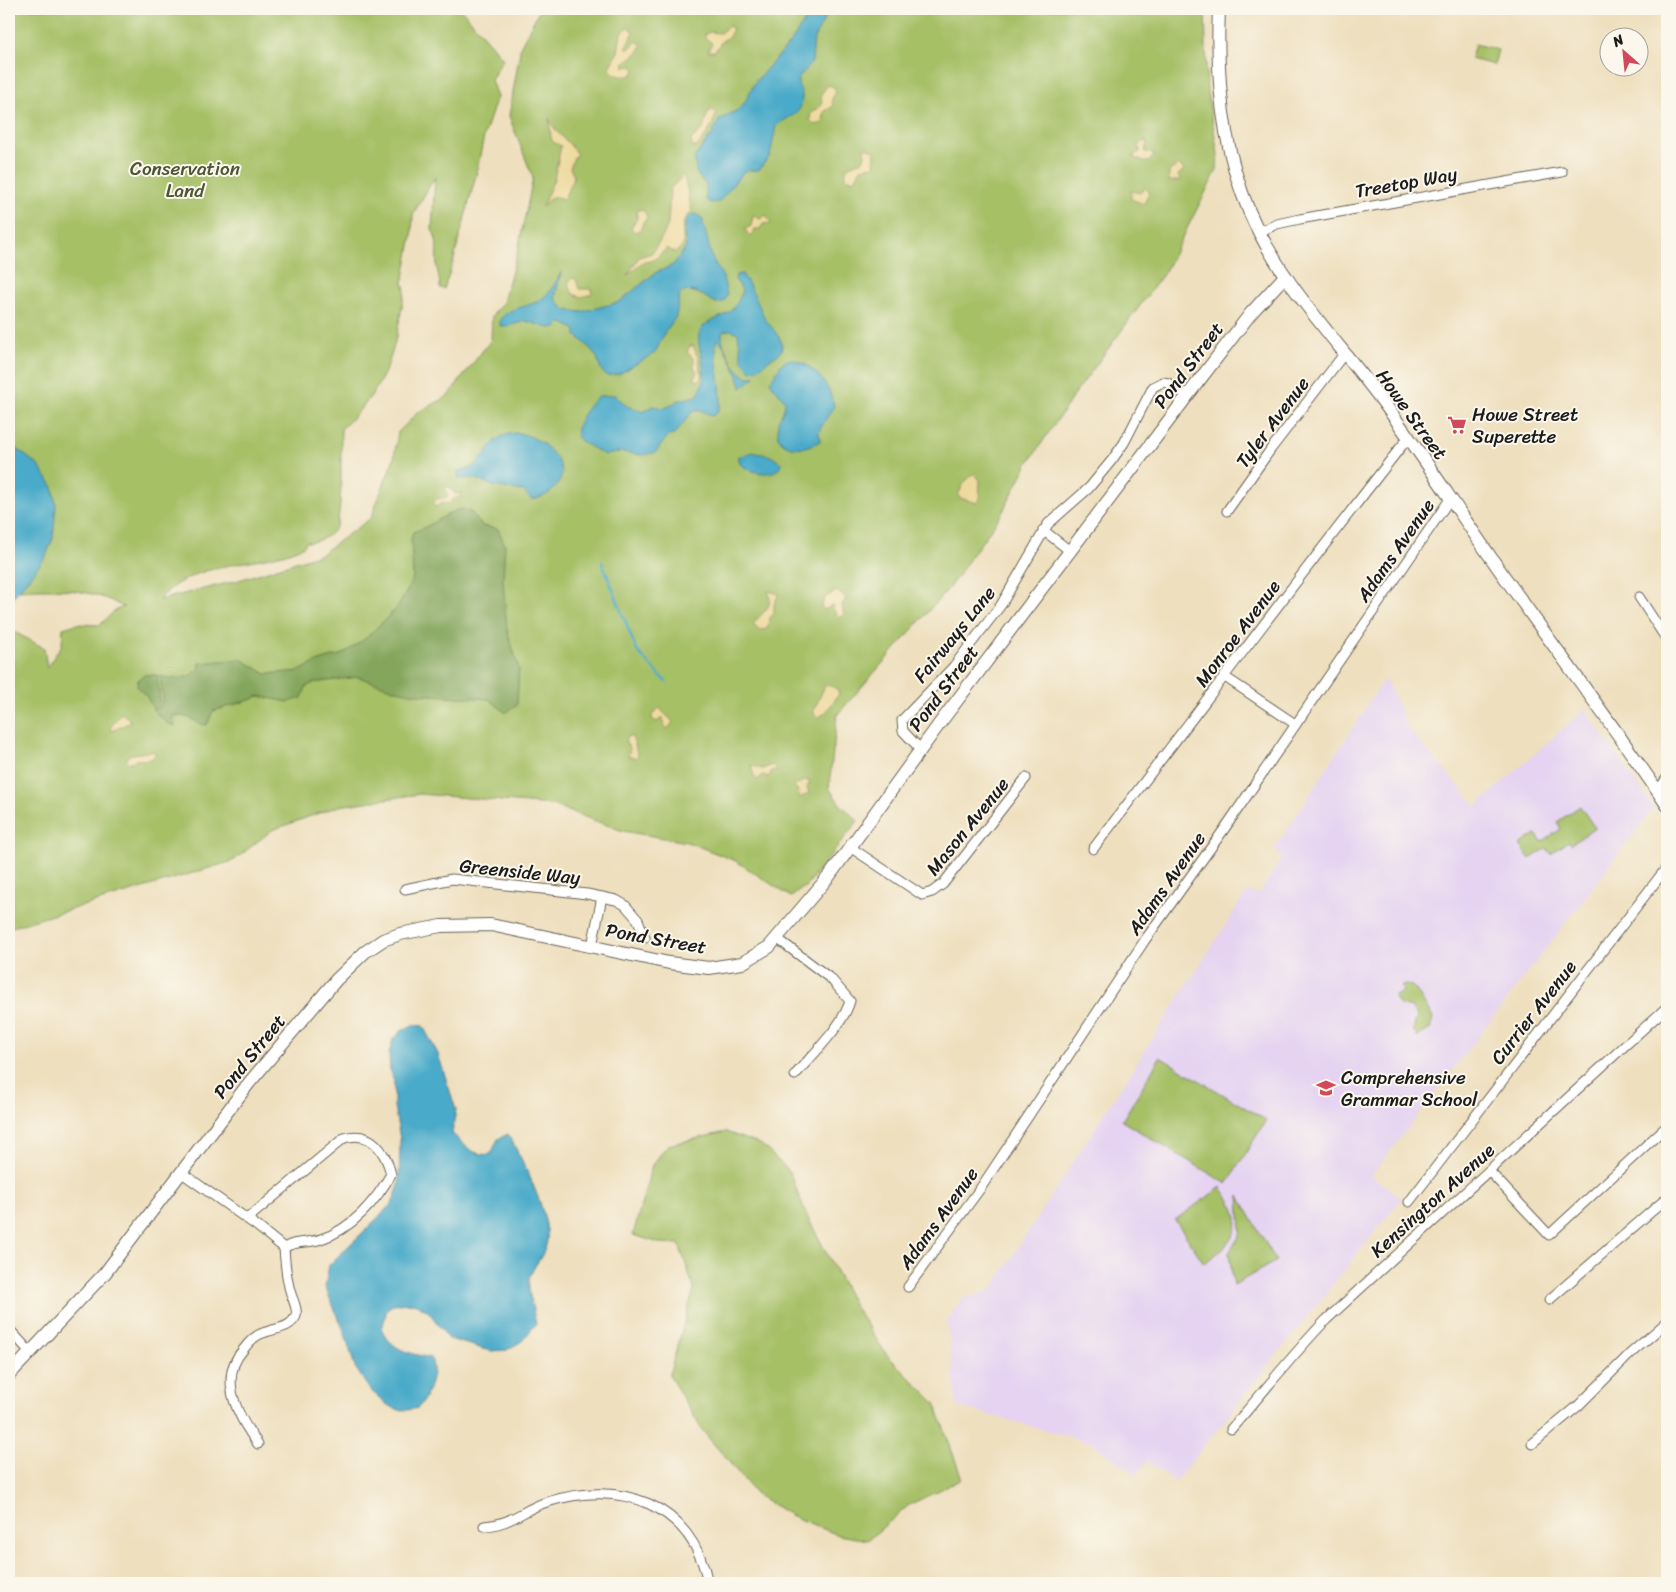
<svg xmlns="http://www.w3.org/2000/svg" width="1676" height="1592" font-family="Sriracha,sans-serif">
	<rect width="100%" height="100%" fill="#fbf7ec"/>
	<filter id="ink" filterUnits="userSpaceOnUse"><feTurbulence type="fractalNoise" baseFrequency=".02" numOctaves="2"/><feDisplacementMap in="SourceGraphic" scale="10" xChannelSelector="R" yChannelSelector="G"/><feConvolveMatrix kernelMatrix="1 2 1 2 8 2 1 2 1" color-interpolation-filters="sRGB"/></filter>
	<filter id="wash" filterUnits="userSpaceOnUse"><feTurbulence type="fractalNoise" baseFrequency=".0096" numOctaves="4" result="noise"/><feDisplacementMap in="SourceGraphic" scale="20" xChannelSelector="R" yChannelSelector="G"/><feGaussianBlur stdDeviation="1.12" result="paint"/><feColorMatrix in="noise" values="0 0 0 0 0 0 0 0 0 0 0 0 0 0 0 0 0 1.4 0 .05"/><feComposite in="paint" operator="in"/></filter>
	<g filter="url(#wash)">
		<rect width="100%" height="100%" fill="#eedfbe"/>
		<polygon fill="#e5d3f1" points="1385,678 1408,728 1476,806 1585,709 1654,808 1371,1176 1402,1198 1175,1482 1147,1461 1137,1475 1092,1443 957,1406 947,1322 961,1299 990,1291 1248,890 1258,895 1283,857 1274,850"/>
		<g fill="#a6c066" stroke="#616e41">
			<path d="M9 9H461L503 59 491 80 497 97 484 136 476 175 454 259 444 289 440 288C440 280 438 275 437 267 435 255 440 241 432 230L435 177 413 214 412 235 403 283 405 289C394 352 391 383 341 429 340 447 344 518 334 530 328 538 316 542 306 542L304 546C296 549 288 553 279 555 240 565 186 566 159 600L236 581 321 554 371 518 394 458 398 432 417 413 447 397 491 340 492 316 503 302 518 250 533 178 509 116 521 45 540 9H1205L1207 91 1218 154 1217 170 1164 273 1074 395 1027 465 1001 515 948 589 837 715 829 788 840 804 858 821 807 885 791 897 736 861 687 842 623 831 552 805 419 794 339 806 272 830 233 861 9 928V629L44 648 47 667 62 645 63 628 77 624 100 625 115 610 124 607C118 605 113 601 107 599 78 588 49 588 19 590L45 558 53 538 12 447 9 443Z"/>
			<polygon points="1475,44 1498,50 1494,65 1471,59"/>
			<polygon points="1580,806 1595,828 1571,844 1569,841 1551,854 1547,848 1530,859 1520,845 1536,834 1542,842 1561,829 1557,822"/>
			<polygon points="1405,985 1412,986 1416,990 1433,1018 1430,1029 1418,1037 1413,1030 1417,1016 1412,1008 1400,1005 1394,997 1403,991 1401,986"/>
			<polygon points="1160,1057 1266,1120 1227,1184 1122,1121"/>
			<polygon points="726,1132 762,1145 789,1171 808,1218 856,1309 887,1355 935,1403 962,1479 909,1505 868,1540 838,1535 790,1515 757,1495 702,1430 669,1375 694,1289 679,1244 659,1243 633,1235 652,1165 668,1145"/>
			<path d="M1221 1187C1225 1194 1232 1202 1235 1210 1244 1235 1220 1252 1204 1263L1175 1220Z"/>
			<polygon points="1239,1196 1276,1261 1234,1285 1229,1253 1241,1233"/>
		</g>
		<g fill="#84a65b" stroke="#50613c">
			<path d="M462 509 471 512 482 526 498 529 505 545 503 580 507 629 519 669 517 704 506 713 489 699 415 694 397 690 358 677 313 683 306 687 302 698 288 702 258 696 253 699 213 711 207 725C193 724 192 714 172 716L175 726 167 723 156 713 163 700 160 676C174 680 188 680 199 669L200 663 241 659 266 674 299 671 319 661 343 654 366 638 397 608 405 595 413 577 411 539 413 532C431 527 444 513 462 509Z"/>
			<polygon points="144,675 157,675 160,700 154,711 147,697 137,687 138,680"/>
		</g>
		<g fill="#eeda9e" stroke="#857b5d">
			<polygon points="729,26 733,29 729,37 722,41 715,51 708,51 712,43 705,38 705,34 710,32 720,33"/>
			<path d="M628 27 634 32 626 47 629 49 637 41 642 46 638 52 624 63 625 67 632 66 635 70 632 75C623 78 613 76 609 67L618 52 621 34Z"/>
			<polygon points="828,85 834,87 836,92 832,99 833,106 824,112 823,123 815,125 810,120 811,113 822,105 821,94"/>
			<polygon points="713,110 717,113 709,131 697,147 692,147 691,139 703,129 708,112"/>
			<path d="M549 118C554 134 570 140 577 155L574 157 570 168 574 176 564 199C553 195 549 198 542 207L554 179 561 146 553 142 551 138Z"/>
			<polygon points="1145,141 1147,143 1145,152 1155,154 1149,162 1134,158 1134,155 1140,152 1139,145"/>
			<polygon points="864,148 869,148 875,151 874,166 861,168 855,180 848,179 845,176 847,167 862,161 865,156"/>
			<polygon points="1179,165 1184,170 1178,175 1180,181 1169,181 1169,171"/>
			<path d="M684 175 692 212C678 222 684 232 683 246L675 253 667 248 654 260 641 263 627 276 639 257 652 253 663 236 668 224 670 189Z"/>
			<polygon points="1145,188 1149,192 1144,204 1131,199 1131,191 1140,193"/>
			<polygon points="641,209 646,214 647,219 643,222 641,230 633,232 631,227 637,219 637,211"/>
			<polygon points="753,215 760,219 766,215 771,223 763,224 760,229 755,229 753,235 749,236 745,229 751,226"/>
			<polygon points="572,278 576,279 579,289 591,289 592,294 581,297 573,294 568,283"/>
			<polygon points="693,345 699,360 701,378 698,381 694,378 697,372 694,367 694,359 687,352 689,347"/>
			<polygon points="974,473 980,480 979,500 977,503 960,498 958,495 964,483"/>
			<polygon points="448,486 455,494 461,493 462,496 452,500 449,504 443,503 435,507 433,503 437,499 448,497 445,489"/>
			<path d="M768 591 779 594 774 604V613L770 618 767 629 760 630 753 624C761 613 775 607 768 591Z"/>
			<polygon points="837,591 846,598 842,605 844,615 840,617 836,616 832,605 825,610 821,607 825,597"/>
			<polygon points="826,684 837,689 839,694 826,712 818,718 814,714 814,709"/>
			<polygon points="659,708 673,722 668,729 664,727 663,717 657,722 652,719 652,715"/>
			<polygon points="121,713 130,719 130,722 112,731 110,728"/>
			<path d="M628 736H631C635 740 635 749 638 755L635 758 628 756 630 749 625 741Z"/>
			<polygon points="152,751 156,753 152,759 135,760 129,763 126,760 128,755"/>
			<polygon points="751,765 762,769 773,765 778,772 772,770 769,777 763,775 757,780 754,776"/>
			<polygon points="806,780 810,782 807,787 809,793 800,798 797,789 793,786"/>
		</g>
		<g fill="#4aaac9" stroke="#336372">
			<path d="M813 9H830L814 38 812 62 798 79C797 86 801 89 802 94 804 117 788 115 776 126L770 156 759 170 744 171 719 202 710 203 706 200V185L697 174 694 158 713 133 719 120 739 109 745 102 755 82 790 43Z"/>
			<path d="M696 214 702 218 712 258 723 277 727 295 724 302 716 303C705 298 693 286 680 294L676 317 665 332 655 353 619 374 607 376C599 371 600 363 596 356 591 348 583 341 576 336V330L563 323 559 324 558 327 548 328 526 321 508 326H500V319C509 309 516 309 528 305 545 301 554 287 561 272L555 298 565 310 581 312 619 302 655 273 673 265 686 247C685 235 681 224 691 215Z"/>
			<path d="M742 274C750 284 759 304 763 315 766 324 793 344 777 355 775 357 772 357 770 359 764 364 759 370 751 371L742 360 738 333 731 330 723 331C718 342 734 369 744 375 748 378 752 377 756 376L741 388C740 378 726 344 717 339 711 358 732 410 712 416L703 411H693L674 435 668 436 656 452 643 455 621 452 605 455C602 454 580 441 579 440 570 427 590 403 599 396L615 395 627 406 643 412 652 406 665 408 679 400 697 396C714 371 693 347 700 331 708 315 735 322 742 290L735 279 736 275Z"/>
			<path d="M790 359C812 362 830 384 834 406L819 431 820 441C807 449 786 452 778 437V421L784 409 785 401 770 382 782 363Z"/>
			<path d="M517 433C537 435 558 452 562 472 560 487 548 497 532 500L523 491 493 486 474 478 459 479 458 471C463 469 469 470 473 467 491 453 490 434 517 433Z"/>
			<polygon points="9,443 38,465 53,487 56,505 53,538 45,558 9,602"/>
			<path d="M752 452 771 456 781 463V467C770 478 752 472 741 465L738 457Z"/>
			<path d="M414 1025 423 1026 438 1054 456 1110 452 1133C464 1145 474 1157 491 1154L498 1139 508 1134C521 1156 551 1217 547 1241 545 1256 533 1265 529 1279 527 1288 534 1313 536 1324L522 1341 507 1350 491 1351 449 1339 428 1311 415 1303 394 1304 387 1309 382 1330C393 1351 409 1353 431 1358 437 1374 428 1396 418 1408L402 1411 389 1406 369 1389 355 1367 344 1331 325 1287 329 1265 392 1204 399 1185 400 1139 394 1106V1081L390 1072 389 1054 393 1039 401 1031Z"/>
		</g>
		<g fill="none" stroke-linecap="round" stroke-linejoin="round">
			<polyline stroke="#4aaac9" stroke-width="2.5" points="602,562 637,651 666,682"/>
		</g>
	</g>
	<g filter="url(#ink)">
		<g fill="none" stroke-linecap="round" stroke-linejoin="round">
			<g stroke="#666055" stroke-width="11">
				<g id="street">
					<polyline points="1259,232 1277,224 1300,219 1562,172"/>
					<polyline points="1227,511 1271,449 1344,354"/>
					<polyline points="1043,530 1070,551"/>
					<polyline points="1639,597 1667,640"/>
					<polyline points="1225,677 1295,724"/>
					<polyline points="921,750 903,731 902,720 953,667 1001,605 1048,524 1089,488 1112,460 1124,443 1153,387 1163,382 1168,383 1188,395"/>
					<polyline points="1658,791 1667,778"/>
					<polyline points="850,847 922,895 932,892 943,884 1026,778"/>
					<path d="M1093 849C1198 712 1301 573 1408 438"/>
					<polyline points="405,889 452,879 587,894 616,900 625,905 638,920 645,938"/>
					<path d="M778 939 831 979 850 1001C843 1026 812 1055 795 1075"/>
					<polyline points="592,946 602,897"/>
					<polyline points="1490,1172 1549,1235 1667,1126"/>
					<path d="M182 1173 257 1226 284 1248C285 1263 286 1279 291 1294 293 1300 298 1309 296 1316 290 1329 275 1328 263 1333 256 1335 248 1343 243 1350 217 1379 238 1417 258 1444"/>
					<polyline points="1409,1202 1667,867"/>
					<path d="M247 1219 344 1138C371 1130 385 1150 391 1174 376 1201 352 1229 321 1239 308 1244 296 1240 284 1248"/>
					<polyline points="908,1287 982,1186 1145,940 1225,828 1450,499"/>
					<polyline points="1549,1300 1667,1198"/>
					<polyline points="9,1329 31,1353"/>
					<path d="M1231 1429C1263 1393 1292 1355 1326 1320L1667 1007"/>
					<polyline points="1532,1444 1578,1406 1631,1353 1667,1322"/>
					<path d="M484 1526C511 1525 523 1509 547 1502 620 1479 692 1503 708 1583"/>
				</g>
			</g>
			<g stroke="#666055" stroke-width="14">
				<g id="secondary">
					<path d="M1219 9C1216 77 1222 147 1249 211 1281 285 1339 342 1386 406 1426 460 1462 517 1501 572 1556 650 1614 726 1667 805"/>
					<polyline points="9,1375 105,1273 249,1083 336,980 365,952 383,940 400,934 441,926 491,925 669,963 709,968 742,963 769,947 830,875 940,723 1188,395 1251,313 1285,276"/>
				</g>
			</g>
			<use href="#street" stroke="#fff" stroke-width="9"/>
			<use href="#secondary" stroke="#fff" stroke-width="12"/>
		</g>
	</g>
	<defs>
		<g id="supermarket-bare" transform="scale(1.5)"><path d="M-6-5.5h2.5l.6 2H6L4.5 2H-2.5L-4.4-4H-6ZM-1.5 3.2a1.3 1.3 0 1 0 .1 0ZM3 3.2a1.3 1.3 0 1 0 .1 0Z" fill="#d1495b" stroke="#fbf7ec" stroke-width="2.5" paint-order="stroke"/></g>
		<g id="school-bare" transform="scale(1.5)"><path d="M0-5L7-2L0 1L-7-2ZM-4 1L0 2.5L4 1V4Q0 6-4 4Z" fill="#d1495b" stroke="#fbf7ec" stroke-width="2.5" paint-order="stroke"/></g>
	</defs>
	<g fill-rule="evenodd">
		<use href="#supermarket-bare" x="1457" y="425"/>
		<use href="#school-bare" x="1326" y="1088"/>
	</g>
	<g text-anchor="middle" stroke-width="4" stroke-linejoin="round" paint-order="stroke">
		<g font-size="19" fill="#4c5536" stroke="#fbf7ec">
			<text x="185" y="175">Conservation<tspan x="185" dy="22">Land</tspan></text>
		</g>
		<g font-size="19" fill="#1c1c1c" stroke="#fbf7ec">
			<text transform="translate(1406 182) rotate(-10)" y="7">Treetop Way</text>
			<text transform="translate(1188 365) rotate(-53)" y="7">Pond Street</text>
			<text transform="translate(1412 414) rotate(54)" y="7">Howe Street</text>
			<text transform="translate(1272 422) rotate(-53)" y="7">Tyler Avenue</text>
			<text transform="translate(1395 550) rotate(-55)" y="7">Adams Avenue</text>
			<text transform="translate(1237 633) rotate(-53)" y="7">Monroe Avenue</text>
			<text transform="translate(954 634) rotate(-51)" y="7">Fairways Lane</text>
			<text transform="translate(943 688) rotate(-53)" y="7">Pond Street</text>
			<text transform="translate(967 826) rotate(-51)" y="7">Mason Avenue</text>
			<text transform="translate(520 871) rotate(6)" y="7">Greenside Way</text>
			<text transform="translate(1166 883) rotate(-55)" y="7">Adams Avenue</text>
			<text transform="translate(656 938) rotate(10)" y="7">Pond Street</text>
			<text transform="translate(1533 1012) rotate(-52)" y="7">Currier Avenue</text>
			<text transform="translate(249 1056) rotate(-51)" y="7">Pond Street</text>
			<text transform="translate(1432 1200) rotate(-42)" y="7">Kensington Avenue</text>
			<text transform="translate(938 1218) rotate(-54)" y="7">Adams Avenue</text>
		</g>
		<g font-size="19" fill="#1c1c1c" stroke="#fbf7ec" text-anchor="start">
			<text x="1472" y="421">Howe Street<tspan x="1472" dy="22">Superette</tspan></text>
			<text x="1341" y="1084">Comprehensive<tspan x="1341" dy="22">Grammar School</tspan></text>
		</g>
	</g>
	<rect width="1676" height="1592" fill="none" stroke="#fbf7ec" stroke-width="30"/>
	<g transform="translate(1624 52) rotate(333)"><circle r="24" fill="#fbf7ec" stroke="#a29f99"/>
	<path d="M0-4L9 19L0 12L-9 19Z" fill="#d1495b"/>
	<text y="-8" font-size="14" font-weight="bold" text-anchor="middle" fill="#1c1c1c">N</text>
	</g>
</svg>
